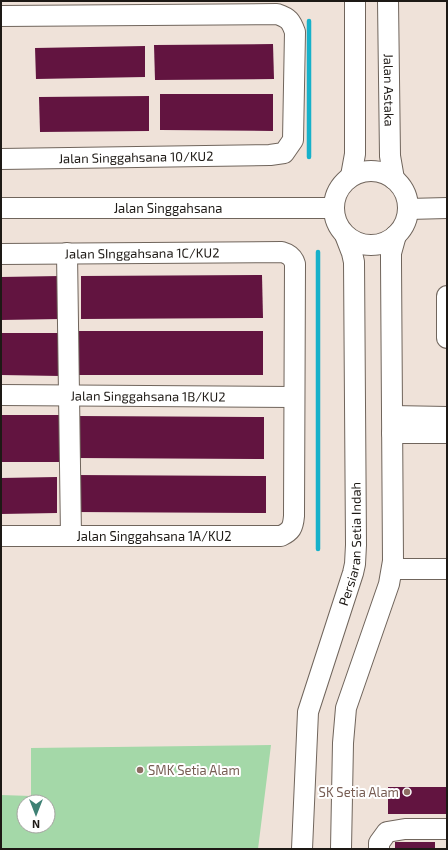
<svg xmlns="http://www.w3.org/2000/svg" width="448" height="850" font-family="'Exo 2',sans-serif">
	<rect width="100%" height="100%" fill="#efe2d9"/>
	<path fill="#a4d8a8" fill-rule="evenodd" d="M271 745 258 849H1V795L31 796V748ZM24 802H48V826H24Z"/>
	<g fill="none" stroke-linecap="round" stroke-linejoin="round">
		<g stroke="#17b1ca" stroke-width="4.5">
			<polyline points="309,157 309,21"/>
			<polyline points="318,549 318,252"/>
		</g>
	</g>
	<g fill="#621440">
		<polygon points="273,44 274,79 155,80 154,45"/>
		<polygon points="145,46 145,77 36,79 35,48"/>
		<polygon points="160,94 273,94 273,131 160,130"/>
		<polygon points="149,96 149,131 40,132 39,97"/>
		<polygon points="262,275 263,318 81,319 81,276"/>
		<polygon points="60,276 60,319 1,320 1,277"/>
		<rect x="76" y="331" width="187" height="44"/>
		<polygon points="1,333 61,333 60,376 1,375"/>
		<rect x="1" y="415" width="61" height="47"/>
		<polygon points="78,416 264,417 264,459 77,458"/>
		<polygon points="75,475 266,476 266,513 75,512"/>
		<polygon points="57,477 57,513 1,514 1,478"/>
		<rect x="388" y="787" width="59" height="27"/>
		<rect x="395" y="842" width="40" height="7"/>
	</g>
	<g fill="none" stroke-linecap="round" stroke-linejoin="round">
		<g stroke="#70655c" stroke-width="22">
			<g id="minor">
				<path id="s1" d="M388 1 390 156 394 179"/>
				<path d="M1 16 277 14C289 18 291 21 295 32L293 140 284 153 270 155 1 159"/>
				<circle cx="371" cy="208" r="37"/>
				<polyline points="351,176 355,154 355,1"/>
				<path id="s2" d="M1 208H334"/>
				<polyline points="408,209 447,208"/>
				<polyline points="67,253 71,536"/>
				<path id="s3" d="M1 254 282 252C289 254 293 257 295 264L294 516C293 528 291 531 281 536H1"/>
				<polyline points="447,296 447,338"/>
				<path id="s4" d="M1 395 294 397"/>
				<polyline points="392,416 447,417"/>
				<polyline points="392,433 447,433"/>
				<polyline points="392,569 447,569"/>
				<path id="s5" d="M302 849 308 712 353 573 355 564 356 545 354 262 352 253 345 235"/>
				<polyline points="341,849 343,743 346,708 389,584 393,561 391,262 391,253 396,235"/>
				<polyline points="379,849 379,843 387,832 405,829 447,829"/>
			</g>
		</g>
		<use href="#minor" stroke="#fff" stroke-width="20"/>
	</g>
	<g fill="#8d6e63" stroke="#fff" stroke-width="1.5">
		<circle cx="140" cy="770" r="4"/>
		<circle cx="407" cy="792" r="4"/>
	</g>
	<g text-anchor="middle" stroke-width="4" stroke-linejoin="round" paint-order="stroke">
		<g font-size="13" fill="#1d1915" stroke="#fff">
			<text dy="5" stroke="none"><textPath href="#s1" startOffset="89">Jalan Astaka</textPath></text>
			<text transform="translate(136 157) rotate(-1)" y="5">Jalan Singgahsana 10/KU2</text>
			<text dy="5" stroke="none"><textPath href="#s2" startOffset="167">Jalan Singgahsana</textPath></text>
			<text dy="5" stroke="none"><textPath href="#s3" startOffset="141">Jalan SInggahsana 1C/KU2</textPath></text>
			<text dy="5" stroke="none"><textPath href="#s4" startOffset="147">Jalan Singgahsana 1B/KU2</textPath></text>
			<text x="154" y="541">Jalan Singgahsana 1A/KU2</text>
			<text dy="5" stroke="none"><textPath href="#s5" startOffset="312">Persiaran Setia Indah</textPath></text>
		</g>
		<g font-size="13" fill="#785e54" stroke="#fff" text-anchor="start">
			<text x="148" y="775">SMK Setia Alam</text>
			<text x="399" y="797" text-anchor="end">SK Setia Alam</text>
		</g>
	</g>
	<rect width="448" height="850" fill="none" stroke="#1d1915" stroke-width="4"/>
	<g transform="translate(36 814) rotate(180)"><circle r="19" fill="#ffffff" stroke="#a5a3a1"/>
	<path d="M0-3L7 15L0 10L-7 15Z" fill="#3e8174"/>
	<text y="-6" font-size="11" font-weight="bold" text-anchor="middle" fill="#1d1915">N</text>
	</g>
</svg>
